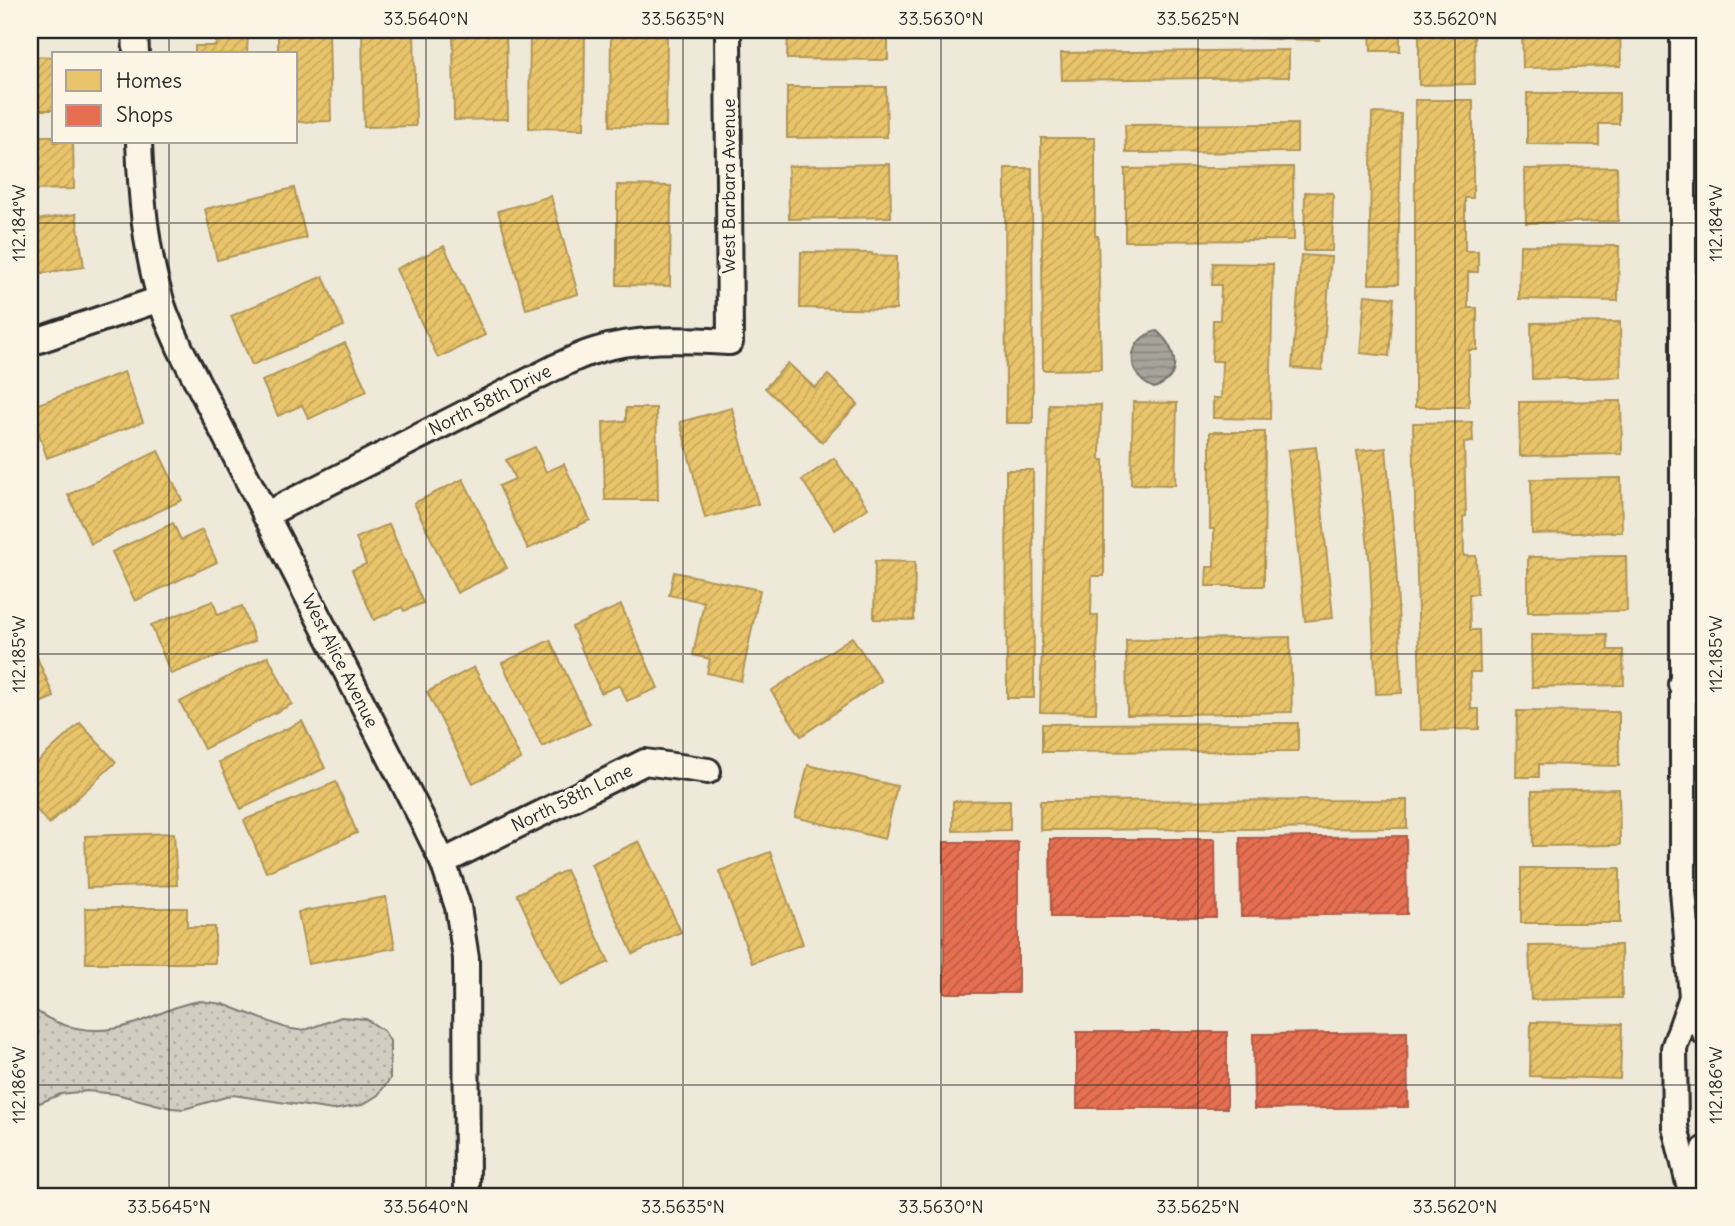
<svg xmlns="http://www.w3.org/2000/svg" width="1735" height="1226" font-family="Delius,sans-serif">
	<defs>
		<pattern id="grass-dots" width="8" height="8" patternUnits="userSpaceOnUse" patternTransform="scale(1.75)"><rect width="8" height="8" fill="#d2cdc0"/><path d="M2 2h.1M6 6h.1" fill="none" stroke="#b4b0a5" stroke-width="1.8" stroke-linecap="round"/></pattern>
		<pattern id="water-rules" width="6" height="5" patternUnits="userSpaceOnUse" patternTransform="scale(1.75)"><rect width="6" height="5" fill="#a6a399"/><path d="M0 2.5h6" fill="none" stroke="#87857d"/></pattern>
		<pattern id="homes-hatch" width="6" height="6" patternUnits="userSpaceOnUse" patternTransform="scale(1.75)"><rect width="6" height="6" fill="#e9c46a"/><path d="M-1 1l2-2M0 6l6-6M5 7l2-2" fill="none" stroke="#c8a95c"/></pattern>
		<pattern id="shops-hatch" width="6" height="6" patternUnits="userSpaceOnUse" patternTransform="scale(1.75)"><rect width="6" height="6" fill="#e76f51"/><path d="M-1 1l2-2M0 6l6-6M5 7l2-2" fill="none" stroke="#bb5b43"/></pattern>
	</defs>
	<rect width="100%" height="100%" fill="#efe9da"/>
	<filter id="ink" filterUnits="userSpaceOnUse"><feTurbulence type="fractalNoise" baseFrequency=".0143" numOctaves="2"/><feDisplacementMap in="SourceGraphic" scale="14" xChannelSelector="R" yChannelSelector="G"/><feConvolveMatrix kernelMatrix="1 2 1 2 8 2 1 2 1" color-interpolation-filters="sRGB"/></filter>
	<g filter="url(#ink)">
		<path fill="url(#grass-dots)" stroke="#7e7c76" stroke-width="2" d="M200 1001 223 1004 286 1028 298 1030 308 1029 341 1017 366 1019 384 1031 390 1041V1079L378 1095 362 1105 333 1110 233 1095 184 1109 171 1108 116 1094 87 1091 61 1094 30 1107V1006C58 1030 98 1036 133 1024 156 1017 175 1004 200 1001Z"/>
		<path fill="url(#water-rules)" stroke="#75736d" stroke-width="2" d="M1157 331C1176 348 1185 377 1154 388 1124 376 1126 338 1157 331Z"/>
		<g fill="url(#homes-hatch)" stroke="#b09657" stroke-width="2">
			<polygon points="216,30 248,30 247,54 195,54 195,46 216,46"/>
			<polygon points="278,30 329,30 331,121 296,122 296,54 278,54"/>
			<polygon points="362,30 414,30 416,126 364,127"/>
			<polygon points="506,30 508,119 454,120 453,31"/>
			<polygon points="530,30 585,30 584,129 529,128"/>
			<polygon points="611,30 667,30 666,127 610,126"/>
			<polygon points="788,30 888,30 888,60 787,59"/>
			<polygon points="1011,30 1319,30 1319,40 1011,33"/>
			<polygon points="1370,30 1400,30 1400,51 1371,51"/>
			<polygon points="1419,30 1474,30 1475,84 1419,85"/>
			<polygon points="1522,30 1620,30 1621,66 1523,68"/>
			<polygon points="1289,50 1289,77 1062,80 1061,53"/>
			<polygon points="30,56 54,57 54,110 30,110"/>
			<polygon points="787,87 886,87 887,137 787,138"/>
			<polygon points="1527,93 1619,93 1619,124 1599,124 1599,145 1527,144"/>
			<polygon points="1415,100 1473,100 1473,198 1465,198 1465,251 1478,251 1478,272 1468,272 1468,308 1477,308 1477,350 1469,350 1469,407 1415,407"/>
			<polygon points="1372,113 1401,114 1398,284 1369,284"/>
			<polygon points="1297,124 1297,152 1126,153 1125,125"/>
			<polygon points="30,136 54,136 54,142 73,142 74,189 30,190"/>
			<polygon points="1041,138 1095,138 1095,236 1098,236 1101,369 1043,370"/>
			<polygon points="890,164 891,217 789,219 788,166"/>
			<polygon points="1293,167 1294,240 1125,241 1125,169"/>
			<polygon points="1617,167 1618,221 1526,223 1525,169"/>
			<polygon points="1005,168 1032,168 1033,423 1006,423"/>
			<polygon points="617,185 671,186 670,286 617,285"/>
			<polygon points="294,188 306,238 217,260 205,209"/>
			<polygon points="1305,192 1333,193 1332,251 1304,251"/>
			<polygon points="551,196 578,294 526,309 498,211"/>
			<polygon points="76,214 84,267 30,275 30,221"/>
			<polygon points="1520,245 1619,246 1618,301 1519,299"/>
			<polygon points="444,246 485,335 438,358 396,269"/>
			<polygon points="801,252 872,253 872,255 897,256 896,310 800,308"/>
			<polygon points="1301,255 1331,257 1322,370 1292,368"/>
			<polygon points="1213,263 1273,264 1270,419 1213,418 1213,398 1221,398 1222,361 1212,361 1213,320 1220,320 1221,285 1212,285"/>
			<polygon points="323,276 344,326 252,365 231,316"/>
			<polygon points="1365,295 1394,298 1389,356 1360,353"/>
			<polygon points="1620,322 1621,377 1532,379 1531,323"/>
			<polygon points="345,343 367,391 309,419 302,405 278,416 262,381"/>
			<polygon points="788,363 815,388 828,375 858,404 822,442 765,388"/>
			<polygon points="124,372 143,422 47,458 30,407"/>
			<polygon points="1621,401 1622,454 1520,456 1519,402"/>
			<polygon points="1133,402 1177,403 1175,485 1131,484"/>
			<polygon points="1049,404 1101,405 1100,460 1104,460 1104,576 1092,576 1091,615 1098,615 1096,713 1040,712"/>
			<polygon points="626,408 656,408 658,500 605,500 603,422 626,421"/>
			<polygon points="732,408 758,504 705,518 680,422"/>
			<polygon points="1472,422 1473,442 1464,443 1466,516 1463,517 1464,556 1476,556 1477,594 1469,594 1470,630 1479,630 1480,672 1470,672 1471,709 1479,709 1479,729 1421,730 1413,423"/>
			<polygon points="1210,432 1265,432 1264,586 1206,586 1207,567 1214,567 1214,529 1210,529"/>
			<polygon points="535,447 546,472 564,464 590,520 528,549 499,486 515,479 506,460"/>
			<polygon points="1316,447 1333,618 1305,621 1288,450"/>
			<polygon points="1386,448 1396,563 1402,693 1376,694 1370,565 1357,451"/>
			<polygon points="158,451 182,500 91,544 68,495"/>
			<polygon points="834,458 868,508 835,530 802,480"/>
			<polygon points="1006,470 1033,470 1034,698 1007,698"/>
			<polygon points="1621,478 1622,532 1532,534 1531,479"/>
			<polygon points="463,479 507,568 457,593 414,503"/>
			<polygon points="173,523 181,540 202,530 217,562 135,601 112,552"/>
			<polygon points="389,524 423,603 404,611 402,607 374,620 352,570 366,564 356,538"/>
			<polygon points="1626,556 1627,611 1528,612 1528,557"/>
			<polygon points="875,561 915,562 914,620 874,619"/>
			<polygon points="674,572 760,590 741,681 707,673 710,659 693,655 704,602 669,595"/>
			<polygon points="213,601 218,615 242,606 255,641 171,674 151,625"/>
			<polygon points="621,605 658,688 627,701 620,685 601,693 572,627"/>
			<polygon points="1607,634 1608,650 1623,650 1624,685 1532,687 1531,635"/>
			<polygon points="852,637 881,681 801,736 771,691"/>
			<polygon points="1290,637 1292,712 1127,715 1126,640"/>
			<polygon points="550,640 590,724 542,747 502,663"/>
			<polygon points="33,648 54,697 30,707 30,649"/>
			<polygon points="268,656 292,704 204,749 180,702"/>
			<polygon points="474,667 521,759 473,783 427,692"/>
			<polygon points="1517,711 1619,712 1619,766 1539,764 1539,777 1516,777"/>
			<polygon points="302,721 325,768 241,809 219,762"/>
			<polygon points="80,723 116,762 49,824 30,802 30,769"/>
			<polygon points="1298,723 1298,751 1042,752 1042,724"/>
			<polygon points="808,765 897,786 885,839 795,817"/>
			<polygon points="336,782 357,833 266,872 244,820"/>
			<polygon points="1619,789 1620,845 1533,846 1532,791"/>
			<polygon points="1010,800 1010,830 953,831 953,801"/>
			<polygon points="1407,800 1407,828 1040,830 1040,801"/>
			<polygon points="174,833 177,885 87,888 85,836"/>
			<polygon points="639,841 681,932 633,954 591,864"/>
			<polygon points="770,852 803,944 752,963 719,871"/>
			<rect x="1521" y="868" width="99" height="55"/>
			<polygon points="566,870 609,962 560,985 517,894"/>
			<polygon points="386,897 395,948 308,964 298,912"/>
			<polygon points="85,908 187,908 187,927 215,927 215,963 86,963"/>
			<polygon points="1621,945 1622,998 1531,1000 1529,946"/>
			<polygon points="1531,1022 1622,1024 1620,1079 1530,1076"/>
		</g>
		<g fill="url(#shops-hatch)" stroke="#af5b46" stroke-width="2">
			<polygon points="1406,836 1407,914 1241,916 1240,838"/>
			<polygon points="1050,839 1215,839 1216,917 1051,917"/>
			<rect x="944" y="842" width="74" height="151"/>
			<rect x="1077" y="1032" width="150" height="76"/>
			<polygon points="1407,1032 1408,1107 1254,1109 1253,1034"/>
		</g>
		<g fill="none" stroke-linecap="round" stroke-linejoin="round">
			<g stroke="#2b2b2b" stroke-width="30">
				<g id="street">
					<polyline points="135,30 136,54"/>
					<polyline points="1683,30 1683,891 1692,997 1705,1033"/>
					<path d="M139 142C141 194 145 247 160 297 164 314 173 331 180 348L423 821 443 862 458 907 466 958 467 1196"/>
					<polyline points="30,343 160,299"/>
					<path d="M265 515 554 368C567 362 580 355 594 351 637 337 686 340 730 342L728 30"/>
					<polyline points="1681,684 1705,684"/>
					<polyline points="443,862 645,762 708,771"/>
					<polyline points="1692,1196 1675,1127 1674,1048 1692,997"/>
					<polyline points="1694,1196 1705,1149"/>
				</g>
			</g>
			<use href="#street" stroke="#fcf5e5" stroke-width="24"/>
		</g>
	</g>
	<path fill="none" stroke="#2b2b2b" stroke-width="2" stroke-opacity="0.45" d="M169 30V54M426 30V1196M683 30V1196M941 30V1196M1198 30V1196M1455 30V1196M169 142V1196M30 223H1705M30 654H1705M30 1085H1705"/>
	<g text-anchor="middle" stroke-width="7" stroke-linejoin="round" paint-order="stroke">
		<g font-size="18" fill="#2b2b2b" stroke="#fcf5e5">
			<text transform="translate(729 186) rotate(-90)" y="6">West Barbara Avenue</text>
			<text transform="translate(490 400) rotate(-27)" y="6">North 58th Drive</text>
			<text transform="translate(340 661) rotate(63)" y="6">West Alice Avenue</text>
			<text transform="translate(572 798) rotate(-26)" y="6">North 58th Lane</text>
		</g>
	</g>
	<rect width="1735" height="1226" fill="none" stroke="#fcf5e5" stroke-width="77"/>
	<rect x="52" y="52" width="245" height="91" fill="#fcf5e5" stroke="#a8a49b" stroke-width="2"/>
	<rect x="66" y="70" width="35" height="21" fill="#e9c46a" stroke="#a8a49b" stroke-width="2"/>
	<text x="116" y="88" font-size="21" fill="#2b2b2b">Homes</text>
	<rect x="66" y="105" width="35" height="21" fill="#e76f51" stroke="#a8a49b" stroke-width="2"/>
	<text x="116" y="122" font-size="21" fill="#2b2b2b">Shops</text>
	<rect x="38" y="38" width="1658" height="1150" fill="none" stroke="#2b2b2b" stroke-width="2.5"/>
	<g font-size="18" text-anchor="middle" fill="#2b2b2b">
		<text x="426" y="25">33.5640°N</text>
		<text x="683" y="25">33.5635°N</text>
		<text x="941" y="25">33.5630°N</text>
		<text x="1198" y="25">33.5625°N</text>
		<text x="1455" y="25">33.5620°N</text>
		<text transform="translate(1716 223) rotate(-90)" y="6">112.184°W</text>
		<text transform="translate(19 223) rotate(-90)" y="6">112.184°W</text>
		<text transform="translate(1716 654) rotate(-90)" y="6">112.185°W</text>
		<text transform="translate(19 654) rotate(-90)" y="6">112.185°W</text>
		<text transform="translate(1716 1085) rotate(-90)" y="6">112.186°W</text>
		<text transform="translate(19 1085) rotate(-90)" y="6">112.186°W</text>
		<text x="169" y="1213">33.5645°N</text>
		<text x="426" y="1213">33.5640°N</text>
		<text x="683" y="1213">33.5635°N</text>
		<text x="941" y="1213">33.5630°N</text>
		<text x="1198" y="1213">33.5625°N</text>
		<text x="1455" y="1213">33.5620°N</text>
	</g>
</svg>
